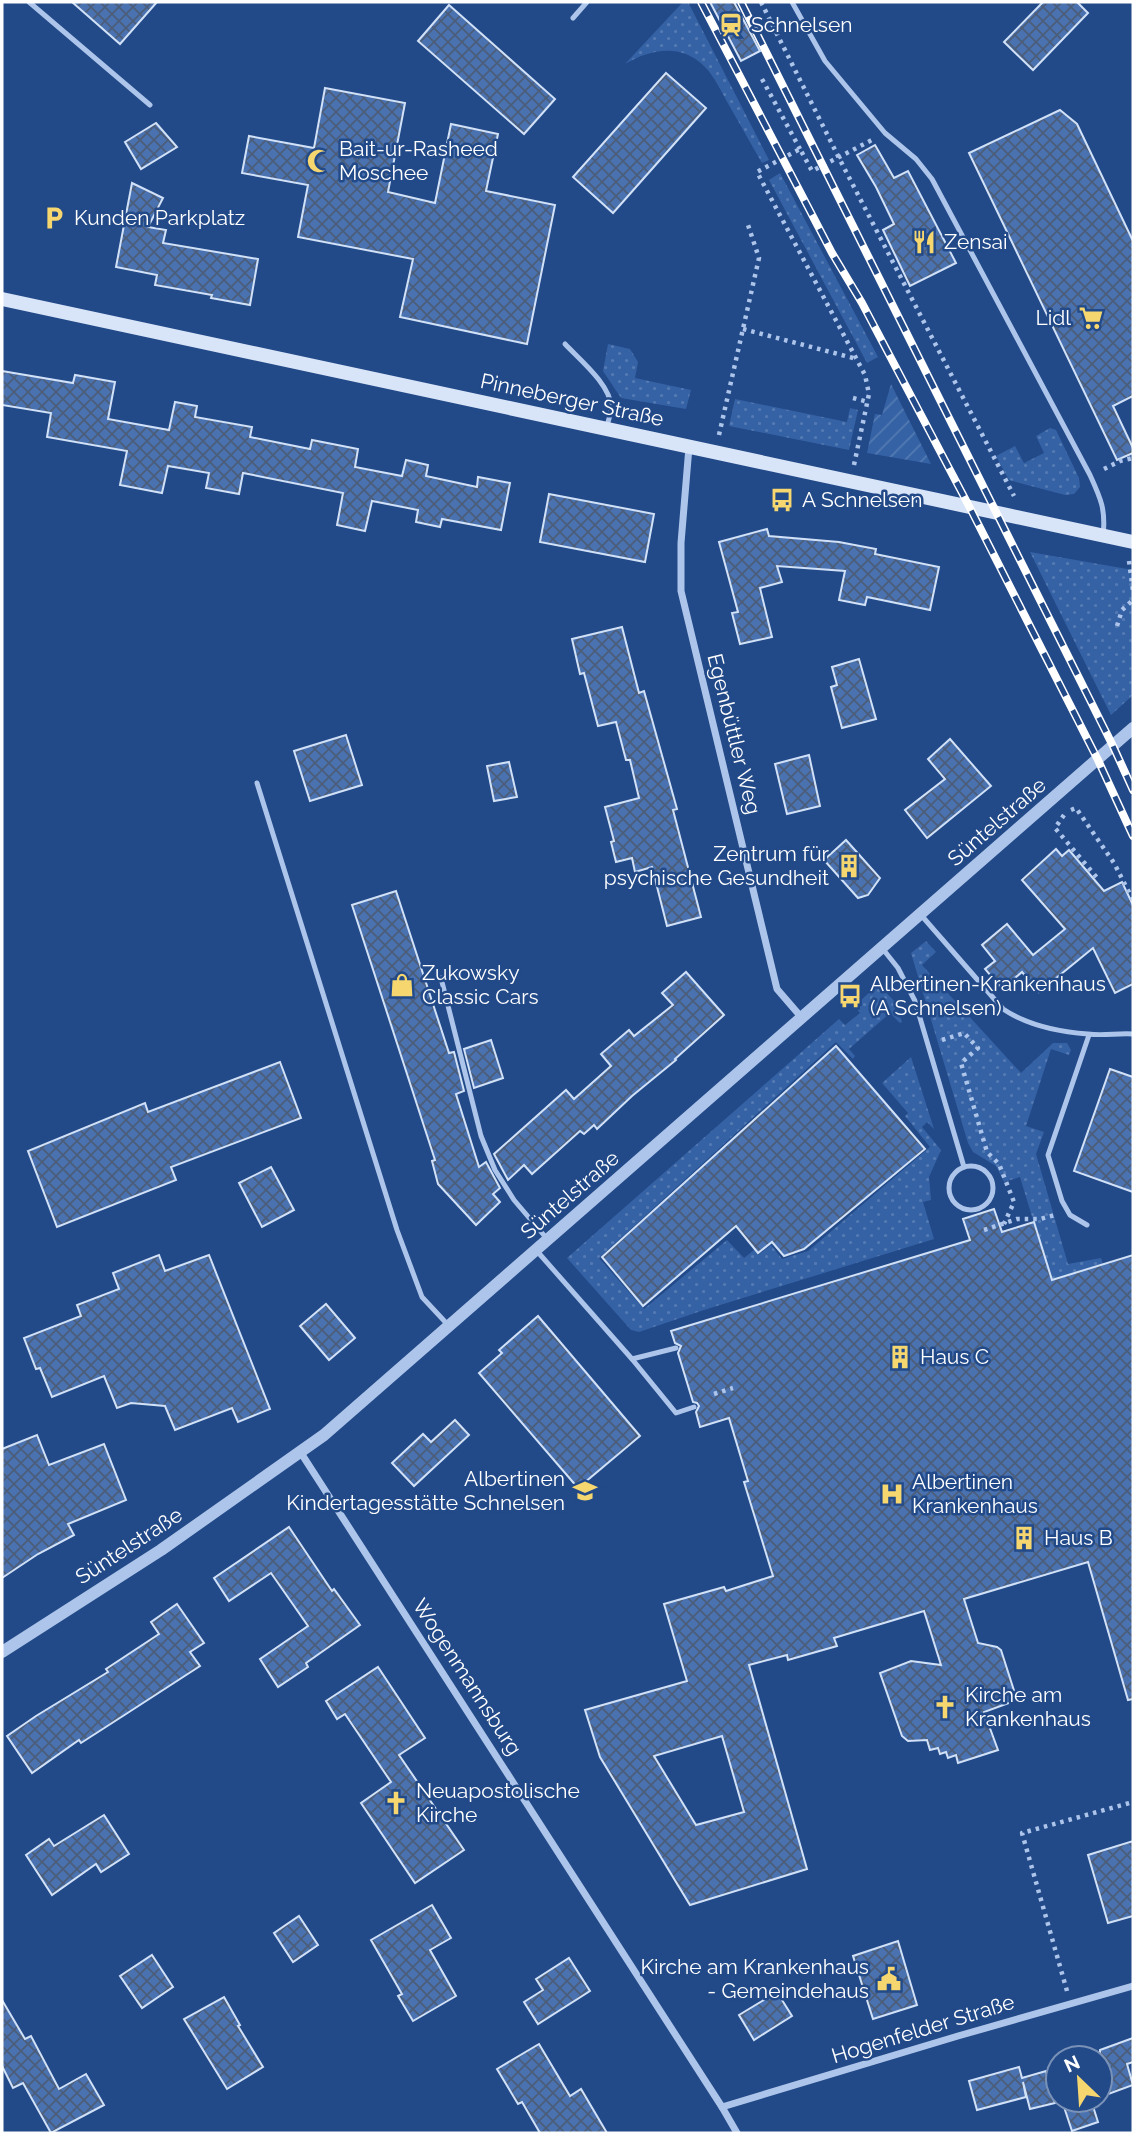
<svg xmlns="http://www.w3.org/2000/svg" width="1135" height="2135" font-family="Raleway,sans-serif">
	<defs>
		<pattern id="grass-dots" width="8" height="8" patternUnits="userSpaceOnUse" patternTransform="scale(1.75)"><rect width="8" height="8" fill="#3562a5"/><path d="M2 2h.1M6 6h.1" fill="none" stroke="#537ab2" stroke-width="1.8" stroke-linecap="round"/></pattern>
		<pattern id="garden-furrows" width="10" height="10" patternUnits="userSpaceOnUse" patternTransform="scale(1.75)"><rect width="10" height="10" fill="#3562a5"/><path d="M-1 1l2-2M0 10L10 0M9 11l2-2" fill="none" stroke="#537ab2"/></pattern>
		<pattern id="building-cross-hatch" width="8" height="8" patternUnits="userSpaceOnUse" patternTransform="scale(1.75)"><rect width="8" height="8" fill="#4a72b0"/><path d="M0 0l8 8M0 8l8-8" fill="none" stroke="#4b5d79"/></pattern>
	</defs>
	<rect width="100%" height="100%" fill="#224988"/>
	<g fill="url(#grass-dots)">
		<path d="M683 2H688L769 160 762 163C751 144 741 126 730 107 722 93 715 77 704 66 681 43 650 49 625 64Z"/>
		<polygon points="780,173 878,357 867,363 769,180"/>
		<polygon points="608,344 630,349 638,362 635,378 691,390 686,409 621,398 603,371"/>
		<polygon points="735,399 847,422 850,408 858,410 849,450 729,426"/>
		<polygon points="1050,428 1056,430 1079,478 1080,487 1074,494 1065,495 1009,480 996,456 1015,446 1024,463 1044,453 1036,436"/>
		<polygon points="1030,552 1133,570 1133,695 1111,715"/>
		<polygon points="926,941 936,952 922,965 1021,1073 1053,1043 1067,1043 1071,1050 1069,1055 1051,1049 1026,1126 1044,1132 1036,1154 1068,1264 1101,1258 1103,1264 1099,1438 1020,1177 1004,1182 996,1166 973,1152 968,1143 911,953"/>
		<polygon points="878,984 895,1002 902,1022 900,1023 890,1013 849,1049 855,1056 853,1059 836,1042 599,1258 644,1309 727,1240 744,1258 754,1250 758,1255 771,1245 782,1259 808,1251 930,1147 905,1116 908,1113 882,1083 911,1057 934,1129 927,1122 922,1127 941,1150 929,1177 931,1200 923,1202 934,1239 704,1310 639,1332 631,1330 567,1258 839,1019 845,1025 860,1013 855,1006"/>
	</g>
	<polygon fill="url(#garden-furrows)" points="891,384 931,464 867,453 875,414 882,415"/>
	<g fill="url(#building-cross-hatch)" stroke="#d1e1f7" stroke-width="2" fill-rule="evenodd">
		<polygon points="72,2 157,2 120,44"/>
		<polygon points="710,2 734,2 760,51 741,61"/>
		<polygon points="1043,2 1077,2 1088,13 1033,70 1004,42"/>
		<polygon points="449,5 555,99 524,134 418,41"/>
		<polygon points="666,73 706,108 613,213 573,177"/>
		<polygon points="325,88 405,103 388,192 435,203 451,124 498,134 486,191 555,205 527,344 400,317 413,259 298,237 308,185 242,173 249,136 314,148"/>
		<polygon points="1060,110 1077,124 1133,241 1133,396 1113,406 1133,448 1133,453 1117,460 969,153"/>
		<polygon points="156,123 177,147 141,169 125,142"/>
		<polygon points="875,145 894,178 908,171 956,263 910,286 883,230 894,224 876,187 857,155"/>
		<polygon points="132,183 163,198 148,227 166,230 163,243 258,259 250,305 211,298 212,295 155,285 157,275 116,267"/>
		<polygon points="2,371 73,383 75,375 115,382 108,419 169,430 175,402 197,406 195,417 252,427 250,437 310,449 312,440 358,449 355,467 402,476 406,460 428,465 426,476 477,487 478,477 510,483 501,530 442,519 440,527 416,522 418,510 372,501 365,531 337,525 343,493 243,473 239,494 206,488 209,473 168,466 162,493 120,485 127,451 47,437 51,413 2,405"/>
		<polygon points="549,494 654,514 645,562 540,542"/>
		<polygon points="767,529 769,536 839,542 876,549 875,554 939,567 930,610 867,597 865,605 839,600 845,571 777,566 782,582 760,588 772,637 740,644 732,613 738,612 719,542"/>
		<polygon points="622,627 639,693 644,691 677,809 673,810 701,917 667,926 652,867 635,872 632,858 616,862 611,842 614,841 605,807 639,798 630,760 626,760 616,722 598,726 584,673 580,674 572,639"/>
		<polygon points="859,659 876,719 842,728 831,687 837,685 832,667"/>
		<polygon points="346,735 362,785 310,801 294,751"/>
		<polygon points="950,739 991,786 927,838 905,810 945,779 928,759"/>
		<polygon points="809,755 820,806 787,814 775,764"/>
		<polygon points="509,762 517,797 494,801 487,766"/>
		<polygon points="846,840 880,878 868,895 858,898 824,860"/>
		<polygon points="1056,849 1062,856 1069,850 1104,891 1122,882 1133,905 1133,984 1115,993 1093,948 1039,992 1022,972 1002,989 985,969 995,961 982,945 1007,924 1033,955 1065,929 1022,880"/>
		<polygon points="396,891 449,1053 454,1052 464,1091 456,1094 479,1167 486,1162 500,1188 493,1194 500,1202 476,1225 438,1184 432,1161 435,1160 352,905"/>
		<polygon points="686,972 724,1015 675,1059 676,1060 632,1096 597,1129 594,1125 584,1134 580,1131 532,1174 524,1165 508,1180 494,1154 566,1090 574,1099 611,1066 601,1054 629,1030 634,1036 673,1005 662,993"/>
		<polygon points="491,1040 503,1078 474,1088 464,1049"/>
		<polygon points="836,1046 925,1149 804,1249 784,1256 772,1242 758,1253 736,1226 643,1306 602,1257"/>
		<polygon points="280,1062 301,1118 171,1167 176,1180 57,1227 28,1151 145,1103 148,1112"/>
		<polygon points="1110,1069 1133,1077 1133,1192 1074,1171"/>
		<polygon points="271,1167 294,1210 262,1227 239,1183"/>
		<path d="M994 1209 1002 1232 1034 1222 1052 1280 1133 1255V1699L1128 1700 1088 1562 964 1599 978 1643 997 1647 1001 1650 1017 1700 984 1712 998 1750 958 1763 956 1755 948 1758 946 1752 940 1754 938 1748 930 1750 927 1740 908 1741 902 1736 880 1673 911 1661 941 1665 924 1611 834 1638 837 1646 788 1660 787 1655 749 1665 807 1869 690 1905 600 1757 585 1710 687 1681 664 1604 724 1587 726 1591 773 1576 744 1482 748 1481 729 1418 700 1427 696 1412 699 1406 697 1403 693 1402 678 1353 681 1346 675 1343 671 1331 970 1240 963 1219ZM722 1736 744 1812 696 1825 654 1756Z"/>
		<polygon points="159,1255 165,1271 209,1255 270,1409 238,1422 232,1408 175,1430 165,1406 131,1403 117,1408 104,1376 52,1397 40,1368 36,1369 24,1338 81,1316 77,1305 119,1289 113,1273"/>
		<polygon points="326,1304 355,1338 329,1360 300,1326"/>
		<polygon points="538,1316 640,1436 578,1488 479,1373 502,1353 499,1350"/>
		<polygon points="455,1420 469,1435 414,1486 392,1463 423,1434 431,1442"/>
		<polygon points="37,1435 49,1465 104,1444 126,1500 68,1524 74,1535 38,1554 2,1578 2,1449"/>
		<polygon points="289,1527 332,1591 334,1589 360,1625 306,1663 308,1667 278,1687 260,1659 308,1626 271,1573 229,1601 214,1578"/>
		<polygon points="177,1604 204,1643 190,1652 200,1666 126,1714 81,1743 79,1740 32,1773 7,1736 36,1716 108,1672 106,1669 159,1634 151,1622"/>
		<polygon points="378,1667 425,1738 399,1755 464,1850 415,1883 361,1803 391,1782 345,1714 337,1719 326,1701"/>
		<polygon points="104,1815 129,1854 101,1872 96,1864 52,1895 26,1855 49,1839 54,1846"/>
		<polygon points="1133,1841 1133,1916 1108,1923 1088,1855"/>
		<polygon points="432,1905 451,1938 430,1950 456,1996 413,2021 398,1996 402,1994 371,1940"/>
		<polygon points="299,1916 318,1945 293,1962 274,1933"/>
		<polygon points="898,1941 917,2005 873,2019 853,1956"/>
		<polygon points="152,1955 173,1987 142,2008 120,1976"/>
		<polygon points="569,1958 590,1991 538,2024 524,2002 543,1990 536,1979"/>
		<polygon points="777,1992 792,2016 754,2040 739,2015"/>
		<polygon points="224,1997 240,2025 238,2026 263,2067 227,2089 184,2019"/>
		<polygon points="2,2000 25,2039 31,2036 59,2089 86,2074 104,2105 51,2133 23,2083 13,2088 2,2066"/>
		<polygon points="1133,2038 1133,2062 1127,2064 1133,2085 1100,2097 1100,2050"/>
		<polygon points="539,2044 570,2096 581,2089 607,2133 540,2133 522,2102 518,2104 497,2069"/>
		<polygon points="1019,2067 1022,2078 1046,2071 1055,2103 1030,2109 1023,2082 1026,2097 977,2110 969,2081"/>
		<polygon points="1077,2100 1091,2100 1098,2122 1072,2131 1063,2104"/>
	</g>
	<g fill="none" stroke-linecap="round" stroke-linejoin="round">
		<g stroke="#adc5ea" stroke-width="4.5" stroke-dasharray="3.5 5" stroke-linecap="butt">
			<polyline points="761,2 839,158 1014,496"/>
			<polyline points="762,79 800,149"/>
			<polyline points="743,329 857,359"/>
			<polyline points="853,398 868,402"/>
			<polyline points="719,435 759,258 747,222"/>
			<polyline points="854,465 869,394 865,375 757,172 800,149 812,171 872,140"/>
			<polyline points="1104,469 1120,461 1133,458"/>
			<polyline points="1129,561 1133,591"/>
			<polyline points="1117,626 1122,610 1133,600"/>
			<polyline points="1071,810 1076,808 1114,863 1133,900"/>
			<polyline points="1064,815 1055,828 1099,880"/>
			<polyline points="942,1040 964,1033 978,1048 961,1063 987,1152 999,1164 1014,1202 1004,1224"/>
			<polyline points="984,1230 1017,1219 1040,1219 1055,1215"/>
			<polyline points="714,1394 733,1388"/>
			<polyline points="1067,1991 1022,1833 1133,1802"/>
		</g>
		<g stroke="#adc5ea" stroke-width="5">
			<polyline points="29,2 150,105"/>
			<path d="M792 2 825 61 885 133 916 159 932 179 1090 475C1101 499 1106 510 1103 536"/>
			<polyline points="573,18 587,2"/>
			<path d="M565 344C579 359 611 385 611 407 611 414 608 422 606 429"/>
			<polyline points="257,783 397,1230 422,1297 449,1326"/>
			<path d="M921 915 1003 1009C1027 1025 1060 1032 1088 1034 1103 1036 1118 1033 1133 1034"/>
			<polyline points="882,948 898,968 915,1001 964,1167"/>
			<polyline points="441,978 481,1136 495,1170 514,1200 548,1240"/>
			<circle cx="971" cy="1188" r="22"/>
			<polyline points="1087,1225 1070,1215 1062,1201 1048,1155 1089,1035"/>
			<polyline points="536,1250 632,1359"/>
			<polyline points="676,1348 632,1359 676,1413 694,1407"/>
		</g>
		<g stroke="#adc5ea" stroke-width="7">
			<polyline points="689,447 681,543 681,591 777,989 802,1018"/>
			<polyline points="301,1453 722,2107 737,2133"/>
			<polyline points="722,2107 958,2036 1133,1986"/>
		</g>
		<polyline stroke="#adc5ea" stroke-width="12" points="2,1652 161,1550 324,1435 1133,728"/>
		<polyline stroke="#d8e4f8" stroke-width="14" points="2,299 1133,542"/>
		<g stroke="#fff" stroke-width="8">
			<g id="rail">
				<polyline points="701,2 832,253 862,303 970,508 1098,760 1133,836"/>
				<polyline points="741,2 1113,746 1133,790"/>
			</g>
		</g>
		<use href="#rail" stroke="#224988" stroke-width="5" stroke-dasharray="16" stroke-linecap="butt"/>
	</g>
	<defs>
		<g id="station-bare" transform="scale(1.89)"><path d="M-3-6H3Q5-6 5-4V2Q5 4 3 4L4.5 6H3L1.5 4h-3L-3 6H-4.5L-3 4Q-5 4-5 2V-4Q-5-6-3-6ZM-3.5-4v3h7v-3ZM-3.5 1v1.5H-2V1ZM2 1v1.5H3.5V1Z" fill="#f6d66e" stroke="#224988" stroke-width="2.5" paint-order="stroke"/></g>
		<g id="mosque-bare" transform="scale(1.89)"><path d="M3.5-4.9A6 6 0 1 0 3.5 4.9A5 5 0 1 1 3.5-4.9Z" fill="#f6d66e" stroke="#224988" stroke-width="2.5" paint-order="stroke"/></g>
		<g id="parking-bare" transform="scale(1.89)"><path d="M-3.5-5.5H1a3.5 3.5 0 0 1 0 7H-1V5.5H-3.5ZM-1-3.4V-.6H.8a1.4 1.4 0 0 0 0-2.8Z" fill="#f6d66e" stroke="#224988" stroke-width="2.5" paint-order="stroke"/></g>
		<g id="restaurant-bare" transform="scale(1.89)"><path d="M-5-6h1v4h1v-4h1v4h1v-4h1v5L-1.5 .5V6h-2V.5L-5-1ZM5-6V6H3V1.5H1.5Q1.5-4 5-6Z" fill="#f6d66e" stroke="#224988" stroke-width="2.5" paint-order="stroke"/></g>
		<g id="supermarket-bare" transform="scale(1.89)"><path d="M-6-5.5h2.5l.6 2H6L4.5 2H-2.5L-4.4-4H-6ZM-1.5 3.2a1.3 1.3 0 1 0 .1 0ZM3 3.2a1.3 1.3 0 1 0 .1 0Z" fill="#f6d66e" stroke="#224988" stroke-width="2.5" paint-order="stroke"/></g>
		<g id="bus-bare" transform="scale(1.89)"><path d="M-5-6H5V4H4V6H2V4H-2V6H-4V4H-5ZM-3.5-4V0h7V-4ZM-3.5 1.2v1.5H-2V1.2ZM2 1.2v1.5H3.5V1.2Z" fill="#f6d66e" stroke="#224988" stroke-width="2.5" paint-order="stroke"/></g>
		<g id="building-bare" transform="scale(1.89)"><path d="M-4-6H4V6H1V3H-1V6H-4ZM-2.5-4.3h1.7v1.8h-1.7ZM.8-4.3h1.7v1.8H.8ZM-2.5-1h1.7V.8h-1.7ZM.8-1h1.7V.8H.8Z" fill="#f6d66e" stroke="#224988" stroke-width="2.5" paint-order="stroke"/></g>
		<g id="shop-bare" transform="scale(1.89)"><path d="M-5-2.5h2.3a2.7 3.5 0 0 1 5.4 0H5L5.5 6h-11ZM-1.5-2.5h3a1.5 2.3 0 0 0-3 0Z" fill="#f6d66e" stroke="#224988" stroke-width="2.5" paint-order="stroke"/></g>
		<g id="school-bare" transform="scale(1.89)"><path d="M0-5L7-2L0 1L-7-2ZM-4 1L0 2.5L4 1V4Q0 6-4 4Z" fill="#f6d66e" stroke="#224988" stroke-width="2.5" paint-order="stroke"/></g>
		<g id="hospital-bare" transform="scale(1.89)"><path d="M-5-5h3v3.5h4V-5h3V5h-3V1.5h-4V5h-3Z" fill="#f6d66e" stroke="#224988" stroke-width="2.5" paint-order="stroke"/></g>
		<g id="church-bare" transform="scale(1.89)"><path d="M-1.2-6h2.4v3.5h3.3v2.4h-3.3V6h-2.4V-.1h-3.3v-2.4h3.3Z" fill="#f6d66e" stroke="#224988" stroke-width="2.5" paint-order="stroke"/></g>
		<g id="civic-bare" transform="scale(1.89)"><path d="M-.6-6.5H3V-4.5H.6V-3L4-1V1h2V6H-6V1h2V-1L-.6-3ZM-1.2 2.5V6h2.4V2.5Z" fill="#f6d66e" stroke="#224988" stroke-width="2.5" paint-order="stroke"/></g>
	</defs>
	<g fill-rule="evenodd">
		<use href="#station-bare" x="731" y="25"/>
		<use href="#mosque-bare" x="319" y="161"/>
		<use href="#parking-bare" x="54" y="218"/>
		<use href="#restaurant-bare" x="924" y="242"/>
		<use href="#supermarket-bare" x="1091" y="318"/>
		<use href="#bus-bare" x="782" y="500"/>
		<use href="#building-bare" x="849" y="866"/>
		<use href="#shop-bare" x="402" y="985"/>
		<use href="#bus-bare" x="850" y="996"/>
		<use href="#building-bare" x="900" y="1357"/>
		<use href="#school-bare" x="585" y="1491"/>
		<use href="#hospital-bare" x="892" y="1494"/>
		<use href="#building-bare" x="1024" y="1538"/>
		<use href="#church-bare" x="945" y="1707"/>
		<use href="#church-bare" x="396" y="1803"/>
		<use href="#civic-bare" x="889" y="1979"/>
	</g>
	<g text-anchor="middle" stroke-width="5" stroke-linejoin="round" paint-order="stroke">
		<g font-size="21" fill="#fff" stroke="#224988" text-anchor="start">
			<text x="751" y="32">Schnelsen</text>
			<text x="339" y="156">Bait-ur-Rasheed<tspan x="339" dy="24">Moschee</tspan></text>
			<text x="74" y="225">Kunden Parkplatz</text>
			<text x="944" y="249">Zensai</text>
			<text x="1071" y="325" text-anchor="end">Lidl</text>
			<text x="802" y="507">A Schnelsen</text>
			<text x="829" y="861" text-anchor="end">Zentrum für<tspan x="829" dy="24">psychische Gesundheit</tspan></text>
			<text x="422" y="980">Zukowsky<tspan x="422" dy="24">Classic Cars</tspan></text>
			<text x="870" y="991">Albertinen-Krankenhaus<tspan x="870" dy="24">(A Schnelsen)</tspan></text>
			<text x="920" y="1364">Haus C</text>
			<text x="565" y="1486" text-anchor="end">Albertinen<tspan x="565" dy="24">Kindertagesstätte Schnelsen</tspan></text>
			<text x="912" y="1489">Albertinen<tspan x="912" dy="24">Krankenhaus</tspan></text>
			<text x="1044" y="1545">Haus B</text>
			<text x="965" y="1702">Kirche am<tspan x="965" dy="24">Krankenhaus</tspan></text>
			<text x="416" y="1798">Neuapostolische<tspan x="416" dy="24">Kirche</tspan></text>
			<text x="869" y="1974" text-anchor="end">Kirche am Krankenhaus<tspan x="869" dy="24">- Gemeindehaus</tspan></text>
		</g>
		<g font-size="21" fill="#fff" stroke="#224988">
			<text transform="translate(572 400) rotate(12)" y="7">Pinneberger Straße</text>
			<text transform="translate(734 734) rotate(76)" y="7">Egenbüttler Weg</text>
			<text transform="translate(997 822) rotate(-41)" y="7">Süntelstraße</text>
			<text transform="translate(570 1195) rotate(-41)" y="7">Süntelstraße</text>
			<text transform="translate(129 1546) rotate(-33)" y="7">Süntelstraße</text>
			<text transform="translate(467 1677) rotate(57)" y="7">Wogenmannsburg</text>
			<text transform="translate(923 2029) rotate(-17)" y="7">Hogenfelder Straße</text>
		</g>
	</g>
	<rect width="1135" height="2135" fill="none" stroke="#ffffff" stroke-width="7"/>
	<g transform="translate(1079 2079) rotate(335)"><circle r="33" fill="#224988" stroke="#7a92b8" stroke-width="2"/>
	<path d="M0-5L12 26L0 18L-12 26Z" fill="#f6d66e"/>
	<text y="-10" font-size="19" font-weight="bold" text-anchor="middle" fill="#ffffff">N</text>
	</g>
</svg>
